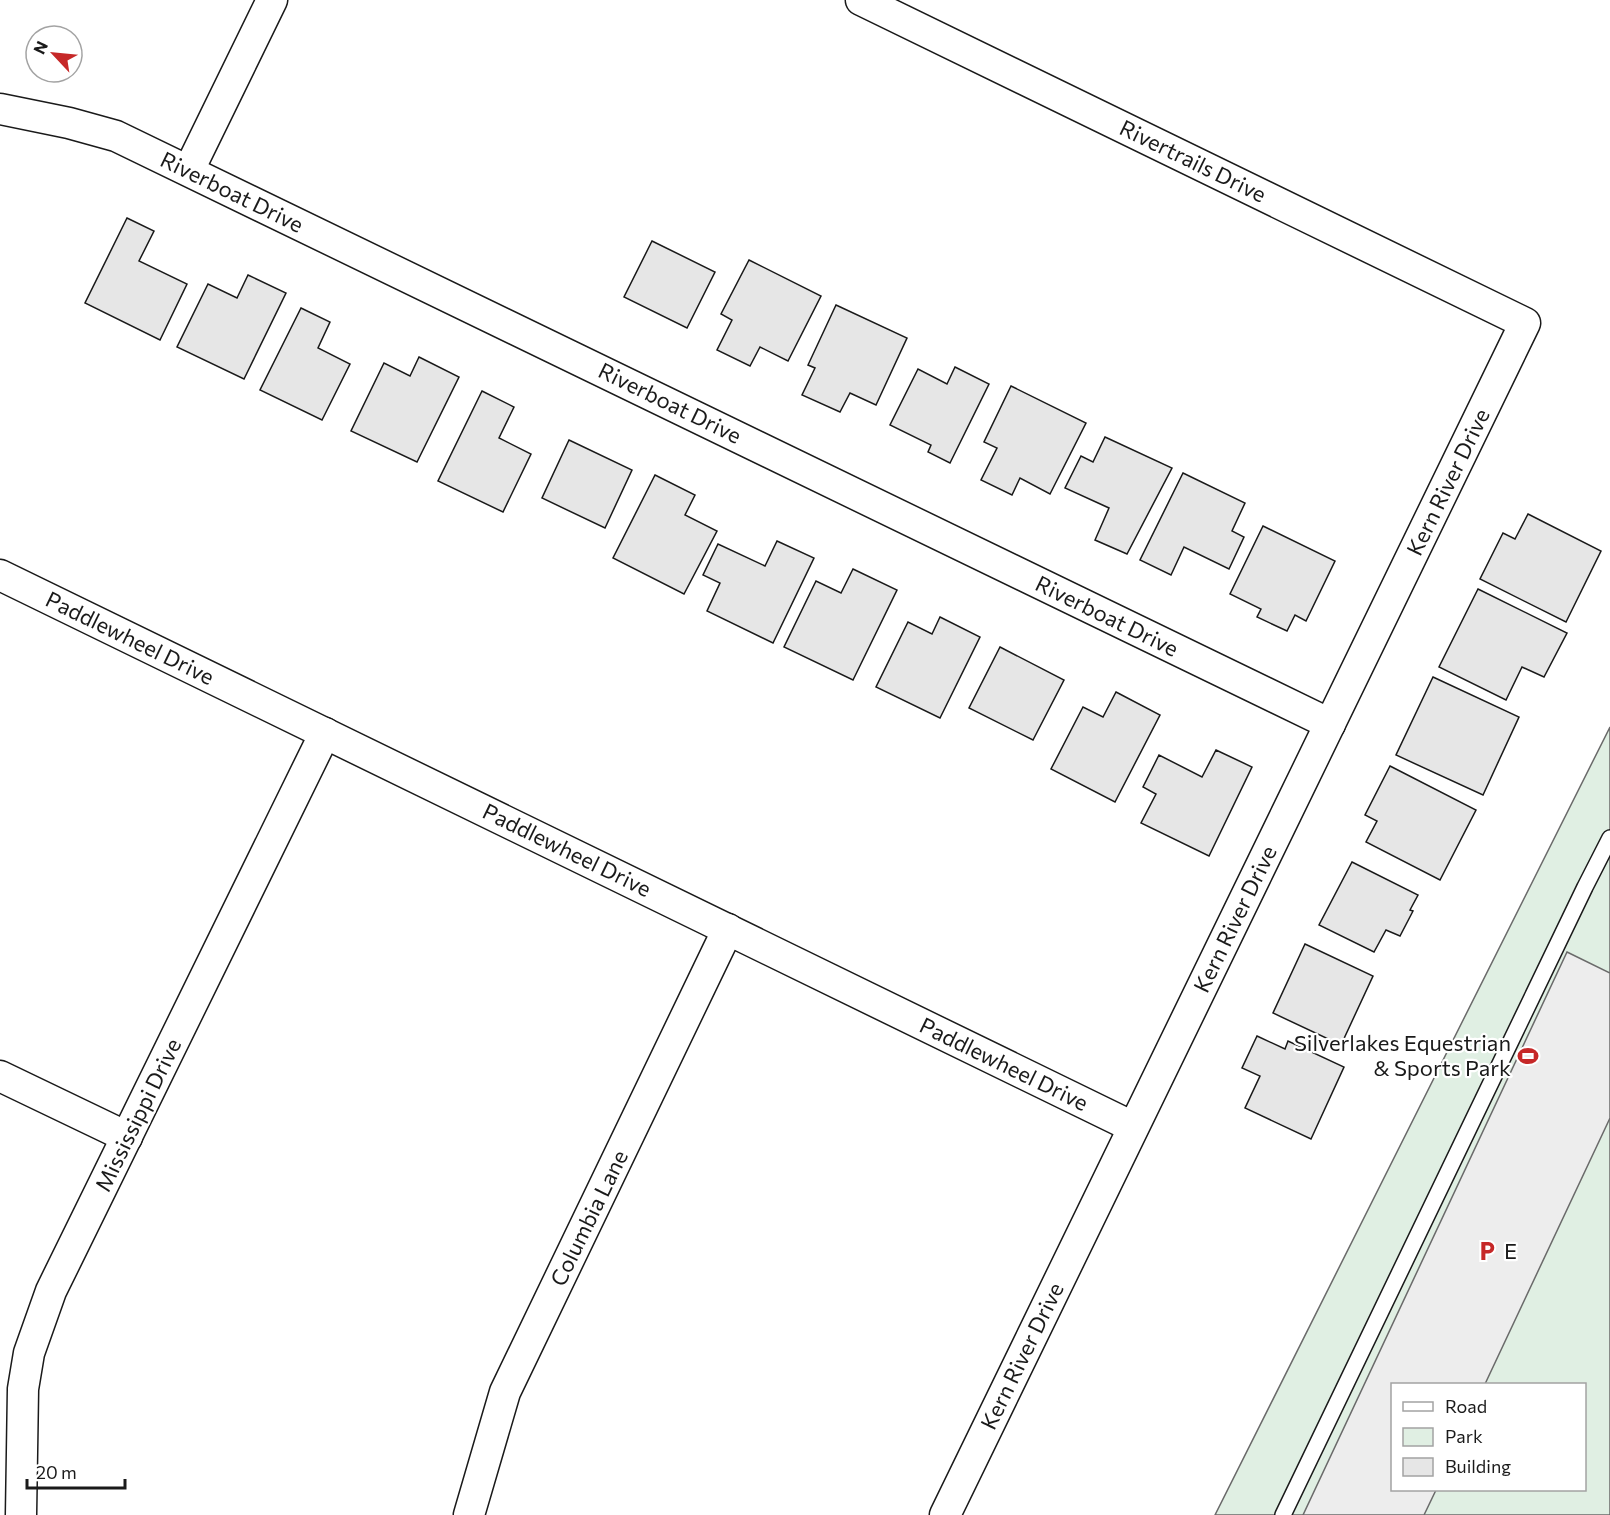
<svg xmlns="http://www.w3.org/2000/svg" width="1610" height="1515" font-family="Commissioner,sans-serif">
	<rect width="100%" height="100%" fill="#fff"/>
	<path fill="#e0efe3" stroke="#6a6a6a" stroke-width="1.5" fill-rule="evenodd" d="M1610 727V1515H1215ZM1392 1384H1584V1490H1392Z"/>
	<polygon fill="#ededed" stroke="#6a6a6a" stroke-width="1.5" points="1567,952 1610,973 1610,1118 1485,1384 1392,1384 1392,1490 1436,1490 1424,1515 1303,1515"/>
	<g fill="#e6e6e6" stroke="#1a1a1a" stroke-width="1.5">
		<polygon points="127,218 154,231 139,261 187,284 160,340 85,303"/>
		<polygon points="652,241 715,272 687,328 624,297"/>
		<polygon points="749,260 821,296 788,361 760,347 750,366 717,350 732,320 721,314"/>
		<polygon points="248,275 286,293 244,379 177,347 208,284 237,298"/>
		<polygon points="836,305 907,338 876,405 850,393 840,412 802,395 815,368 808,365"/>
		<polygon points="301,308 330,322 318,348 350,364 322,420 260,390"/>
		<polygon points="419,357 459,377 417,462 351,431 384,363 410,376"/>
		<polygon points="955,367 989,384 950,463 928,452 931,445 890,425 918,369 947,384"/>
		<polygon points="1011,386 1086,423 1050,494 1020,478 1012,495 981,480 997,448 984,442"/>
		<polygon points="482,391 514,407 499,438 531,454 503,512 438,481"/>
		<polygon points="1105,437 1172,468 1127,554 1095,540 1109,508 1065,488 1081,456 1093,462"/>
		<polygon points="569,440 632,470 605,528 542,498"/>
		<polygon points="1183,473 1245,503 1232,531 1244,537 1229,569 1184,547 1171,575 1140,560"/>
		<polygon points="655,475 695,495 685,515 717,531 684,594 613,558"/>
		<polygon points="1528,514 1601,551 1566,622 1480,579 1503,533 1515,539"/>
		<polygon points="1263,526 1335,561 1306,621 1295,615 1287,631 1257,617 1261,609 1230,594"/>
		<polygon points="777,541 814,558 773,643 707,611 720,583 703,575 718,544 765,566"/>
		<polygon points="853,569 897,590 853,680 784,647 816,581 841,593"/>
		<polygon points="1478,589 1567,633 1544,677 1522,667 1506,700 1439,667"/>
		<polygon points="940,617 980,637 940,718 876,687 908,622 932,634"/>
		<polygon points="1000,647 1064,680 1033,740 969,708"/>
		<polygon points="1433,677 1519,717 1483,795 1396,755"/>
		<polygon points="1116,692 1160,715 1115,802 1051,769 1083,707 1103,717"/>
		<polygon points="1216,750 1252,767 1209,856 1141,823 1156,794 1143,787 1159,755 1202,777"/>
		<polygon points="1390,766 1476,810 1440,880 1366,842 1377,821 1365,815"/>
		<polygon points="1352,862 1418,895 1410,910 1413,911 1400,936 1386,930 1374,952 1319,925"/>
		<polygon points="1305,944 1373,976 1341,1045 1273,1013"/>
		<polygon points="1257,1036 1285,1049 1288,1041 1344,1067 1311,1139 1245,1108 1260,1076 1242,1068"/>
	</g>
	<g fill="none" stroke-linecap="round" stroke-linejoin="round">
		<g stroke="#1a1a1a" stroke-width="18">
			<polyline id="service" points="1283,1515 1585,887 1610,838"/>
		</g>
		<g stroke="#1a1a1a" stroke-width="33">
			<g id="minor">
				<polyline points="861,0 1525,323 945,1515"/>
				<polyline points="0,109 69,123 116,136 1330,724"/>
				<polyline points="189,170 272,0"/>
				<polyline points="0,575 1133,1127"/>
				<polyline points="0,1076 127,1137"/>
				<polyline points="21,1515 23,1389 29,1353 51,1291 325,733"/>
				<polyline points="469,1515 505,1392 728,929"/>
			</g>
		</g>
		<use href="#service" stroke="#fff" stroke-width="15"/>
		<use href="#minor" stroke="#fff" stroke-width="30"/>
	</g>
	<defs>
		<g id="stadium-bare" transform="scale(1.62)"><path d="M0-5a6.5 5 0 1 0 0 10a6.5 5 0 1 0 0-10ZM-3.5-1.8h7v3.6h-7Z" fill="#c62828" stroke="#fff" stroke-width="2.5" paint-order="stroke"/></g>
		<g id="parking-bare" transform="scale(1.62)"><path d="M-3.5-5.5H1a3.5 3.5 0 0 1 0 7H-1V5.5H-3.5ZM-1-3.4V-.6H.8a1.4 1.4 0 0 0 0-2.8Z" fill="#c62828" stroke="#fff" stroke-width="2.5" paint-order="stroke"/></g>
	</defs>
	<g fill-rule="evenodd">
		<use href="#stadium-bare" x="1528" y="1056"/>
		<use href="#parking-bare" x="1487" y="1251"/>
	</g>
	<g text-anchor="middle" stroke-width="4.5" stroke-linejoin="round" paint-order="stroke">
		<g font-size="22" fill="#1a1a1a" stroke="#fff">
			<text transform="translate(1193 161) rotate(26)" y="8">Rivertrails Drive</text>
			<text transform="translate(232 192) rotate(26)" y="8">Riverboat Drive</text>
			<text transform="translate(670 403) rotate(26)" y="8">Riverboat Drive</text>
			<text transform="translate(1448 482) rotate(-64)" y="8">Kern River Drive</text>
			<text transform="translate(1107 616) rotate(26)" y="8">Riverboat Drive</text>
			<text transform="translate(130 638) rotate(26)" y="8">Paddlewheel Drive</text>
			<text transform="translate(567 850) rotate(26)" y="8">Paddlewheel Drive</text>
			<text transform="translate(1235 919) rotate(-64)" y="8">Kern River Drive</text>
			<text transform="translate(1004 1064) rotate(26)" y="8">Paddlewheel Drive</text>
			<text transform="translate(138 1115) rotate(-64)" y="8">Mississippi Drive</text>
			<text transform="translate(589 1218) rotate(-64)" y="8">Columbia Lane</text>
			<text transform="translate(1022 1356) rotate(-64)" y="8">Kern River Drive</text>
		</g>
		<g font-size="22" fill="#1a1a1a" stroke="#fff" text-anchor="end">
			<text x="1511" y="1051">Silverlakes Equestrian<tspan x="1511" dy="25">&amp; Sports Park</tspan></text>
			<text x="1504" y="1259" text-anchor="start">E</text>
		</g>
	</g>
	<rect x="1391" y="1383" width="195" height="108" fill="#ffffff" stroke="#a3a3a3" stroke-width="1.5"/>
	<rect x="1403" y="1402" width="30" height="9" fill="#ffffff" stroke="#a3a3a3" stroke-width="1.5"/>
	<text x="1445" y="1413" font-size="18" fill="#1a1a1a">Road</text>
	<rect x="1403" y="1428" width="30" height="18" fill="#e0efe3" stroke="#a3a3a3" stroke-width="1.5"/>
	<text x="1445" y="1443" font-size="18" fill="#1a1a1a">Park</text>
	<rect x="1403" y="1458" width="30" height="18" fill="#e6e6e6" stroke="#a3a3a3" stroke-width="1.5"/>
	<text x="1445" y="1473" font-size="18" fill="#1a1a1a">Building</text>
	<g transform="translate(54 54) rotate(296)"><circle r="28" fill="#ffffff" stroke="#a3a3a3" stroke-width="1.5"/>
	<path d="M0-4.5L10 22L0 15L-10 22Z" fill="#c62828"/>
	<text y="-9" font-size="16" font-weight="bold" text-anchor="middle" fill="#1a1a1a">N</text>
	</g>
	<path d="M27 1479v9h98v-9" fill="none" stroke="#1a1a1a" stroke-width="3"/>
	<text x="36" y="1479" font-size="18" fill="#1a1a1a" stroke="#ffffff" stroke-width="4.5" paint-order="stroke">20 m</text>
</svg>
